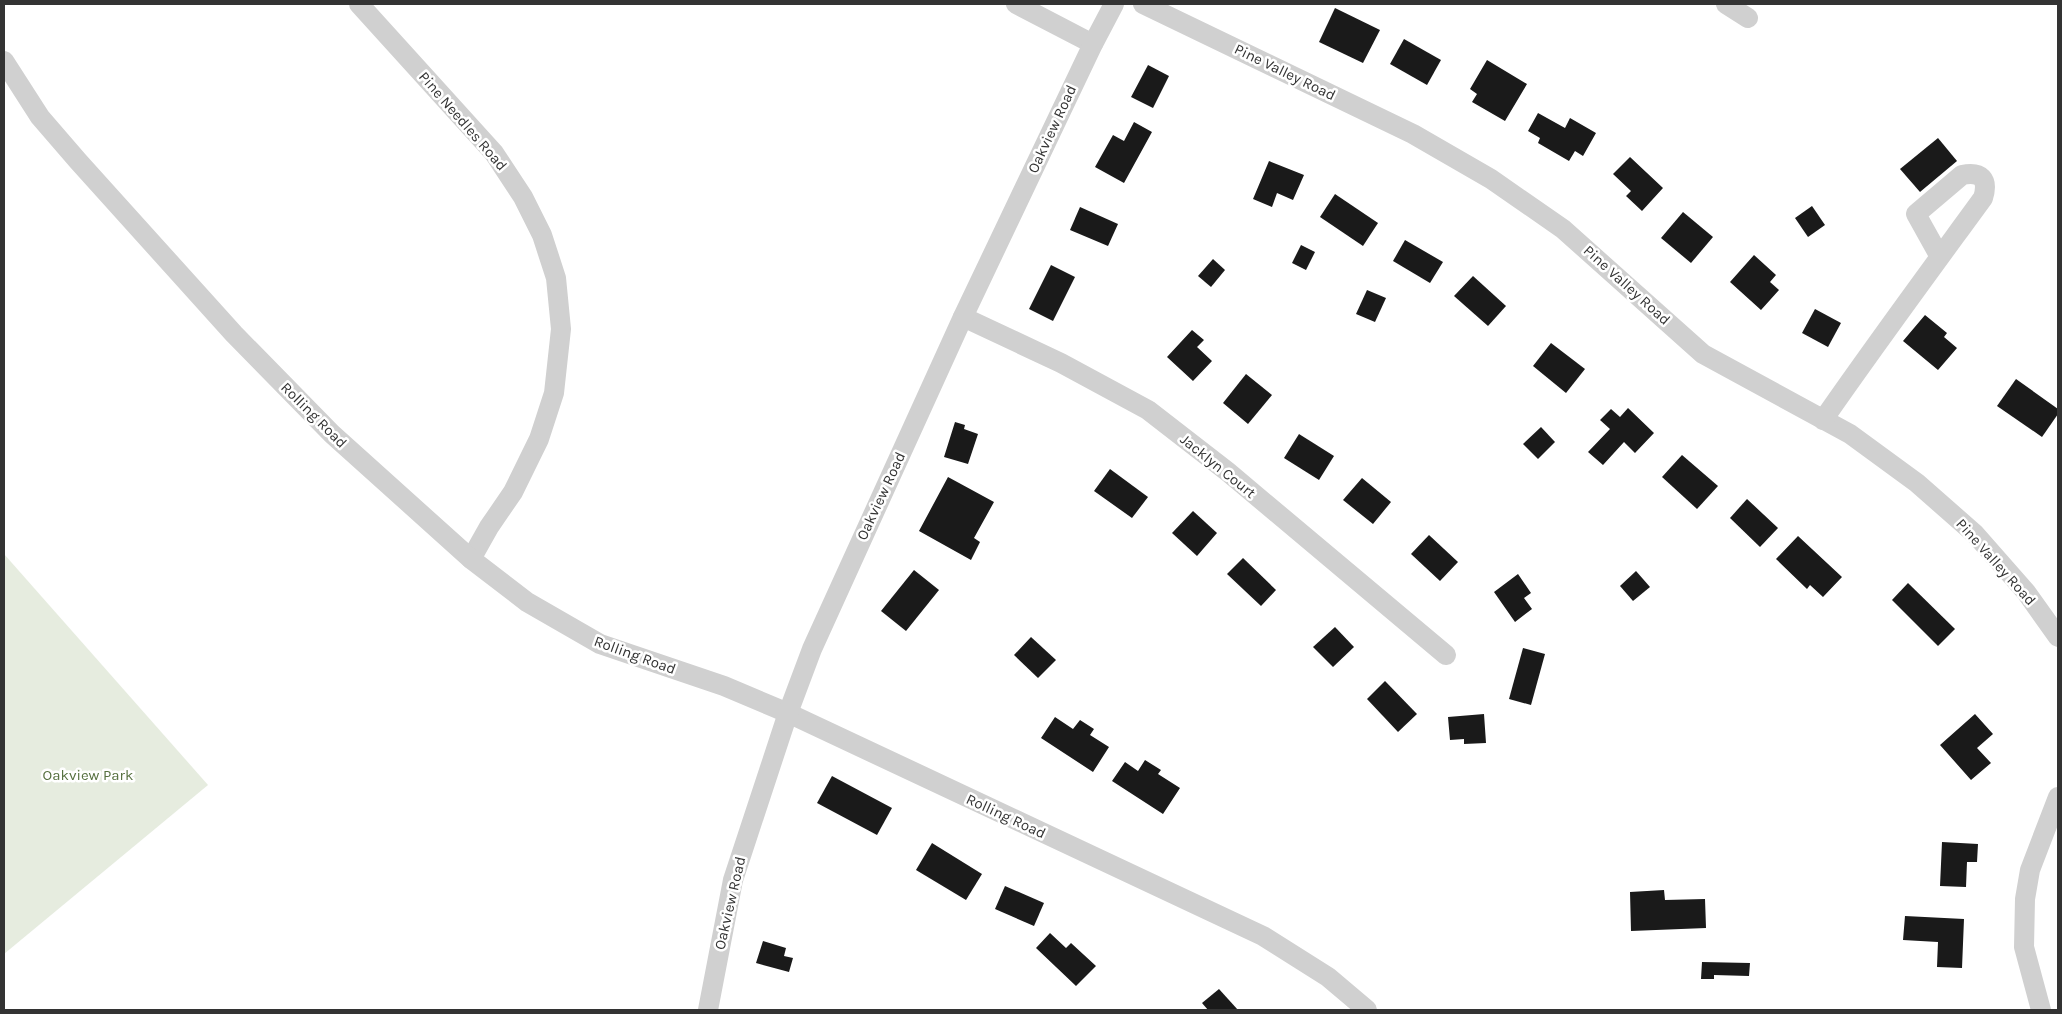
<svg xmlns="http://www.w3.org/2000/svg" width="2062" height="1014" font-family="Karla,sans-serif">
	<rect width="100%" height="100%" fill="#fff"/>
	<polygon fill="#e6ecdf" points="4,554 208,785 4,954"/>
	<g fill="#1a1a1a">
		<polygon points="1335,8 1380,30 1363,63 1319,42"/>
		<polygon points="1404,39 1441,60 1427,85 1390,64"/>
		<polygon points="1487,60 1527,84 1505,121 1472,102 1477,94 1470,89"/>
		<polygon points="1148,65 1169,76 1153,108 1131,97"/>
		<polygon points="1538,113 1565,128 1570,118 1596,133 1583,156 1575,151 1569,161 1538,143 1540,138 1528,131"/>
		<polygon points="1134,122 1152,132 1124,183 1095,167 1113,135 1124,141"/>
		<polygon points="1938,138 1957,161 1920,192 1900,169"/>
		<polygon points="1630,157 1663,188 1642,211 1626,196 1631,191 1613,174"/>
		<polygon points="1269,161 1304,175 1293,200 1277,193 1272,207 1253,199"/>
		<polygon points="1335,194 1378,223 1363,246 1320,217"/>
		<polygon points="1812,206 1825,225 1808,237 1795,218"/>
		<polygon points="1080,207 1118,224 1108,246 1070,230"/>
		<polygon points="1683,212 1713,237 1691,263 1661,238"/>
		<polygon points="1405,240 1443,262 1430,283 1393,261"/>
		<polygon points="1301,245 1315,252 1306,270 1292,263"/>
		<polygon points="1754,255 1776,275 1770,282 1779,290 1761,310 1730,282"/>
		<polygon points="1213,259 1225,270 1211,287 1198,276"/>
		<polygon points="1051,265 1075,277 1053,321 1029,309"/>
		<polygon points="1473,276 1506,306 1488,326 1454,296"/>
		<polygon points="1367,290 1386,298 1375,322 1356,314"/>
		<polygon points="1815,309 1841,323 1828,347 1802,333"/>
		<polygon points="1925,315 1947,333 1944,337 1957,348 1938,370 1903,341"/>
		<polygon points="1192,330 1204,340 1197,347 1212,361 1193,381 1167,357"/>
		<polygon points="1551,343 1585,369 1566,393 1533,366"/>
		<polygon points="1246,374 1272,395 1248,424 1223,403"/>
		<polygon points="2016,379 2058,409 2058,414 2042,437 1997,406"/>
		<polygon points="1628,408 1654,433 1635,453 1624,442 1603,465 1588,452 1610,429 1600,420 1611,409 1620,417"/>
		<polygon points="955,422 965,425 964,429 978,434 968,464 944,457"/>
		<polygon points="1541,427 1555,442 1538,459 1523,444"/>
		<polygon points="1299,434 1334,456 1319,480 1284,458"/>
		<polygon points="1682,455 1718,486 1697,509 1662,477"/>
		<polygon points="1110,469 1148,497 1132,518 1094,491"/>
		<polygon points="948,477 994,502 974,538 980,542 971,560 919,531"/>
		<polygon points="1362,478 1391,502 1373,524 1343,500"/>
		<polygon points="1747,499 1778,528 1760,547 1730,518"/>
		<polygon points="1193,511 1217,533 1197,556 1172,533"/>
		<polygon points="1429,535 1458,562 1440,581 1411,554"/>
		<polygon points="1798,536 1842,577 1823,597 1810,585 1807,589 1776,559"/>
		<polygon points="1243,558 1276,590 1261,606 1227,574"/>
		<polygon points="914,570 939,590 906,631 881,611"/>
		<polygon points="1636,571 1650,587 1633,601 1620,586"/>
		<polygon points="1518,574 1531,593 1524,598 1532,609 1515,622 1494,592"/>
		<polygon points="1908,583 1955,629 1938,646 1892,600"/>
		<polygon points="1335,627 1354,647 1333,667 1313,647"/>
		<polygon points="1031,637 1056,660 1038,678 1014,655"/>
		<polygon points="1523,648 1545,654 1531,705 1509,699"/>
		<polygon points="1385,681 1417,714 1398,732 1367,699"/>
		<polygon points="1484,714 1486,743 1464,744 1464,739 1450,740 1448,717"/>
		<polygon points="1975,714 1993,734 1977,748 1991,763 1971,780 1940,745"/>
		<polygon points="1055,717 1073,729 1080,720 1094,729 1090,735 1109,747 1093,772 1041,738"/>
		<polygon points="1145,760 1161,770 1158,774 1180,788 1163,814 1112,781 1125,762 1138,771"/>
		<polygon points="832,776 892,808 877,835 817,803"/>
		<polygon points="1942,842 1978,844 1977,862 1967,862 1966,887 1940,886"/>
		<polygon points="932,843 982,874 966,900 916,870"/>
		<polygon points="1005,886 1044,903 1034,926 995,909"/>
		<polygon points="1664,890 1665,900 1705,899 1706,928 1631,931 1630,892"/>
		<polygon points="1905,916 1964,919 1962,968 1937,967 1938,942 1903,940"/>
		<polygon points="1050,933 1066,948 1071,943 1096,966 1076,986 1036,948"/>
		<polygon points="763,941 786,948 784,956 793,958 789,972 756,963"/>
		<polygon points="1702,962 1750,963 1749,976 1714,975 1714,979 1701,979"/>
		<polygon points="1219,989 1238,1010 1208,1010 1202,1003"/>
	</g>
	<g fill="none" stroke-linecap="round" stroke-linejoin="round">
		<g stroke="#d0d0d0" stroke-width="20">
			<polyline points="359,4 494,153 523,197 542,235 556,278 561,329 554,393 539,439 513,492 489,527 471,559"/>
			<polyline points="1016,4 1093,44"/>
			<polyline points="1143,4 1413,134 1491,179 1563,229 1703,354 1850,434 1917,483 1975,534 2026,592 2058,637"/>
			<polyline points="1726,4 1748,18"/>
			<polyline points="4,61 40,117 78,161 234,334 332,434 471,559 527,602 600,644 724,686 788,713 1263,936 1328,977 1367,1010"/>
			<polyline points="963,317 1061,363 1148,410 1228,472 1446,655"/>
			<path d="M1823 420C1875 345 1929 272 1983 198 1989 179 1981 171 1962 175L1916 214 1940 257"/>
			<polyline points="708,1010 733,880 788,713 812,649 963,317 1093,44 1114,4"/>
			<polyline points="2041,1010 2024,947 2025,899 2030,870 2058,797"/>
		</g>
	</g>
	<g text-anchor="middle" stroke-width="5" stroke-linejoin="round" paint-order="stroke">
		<g font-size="15" fill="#333" stroke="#fff">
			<text transform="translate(1285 72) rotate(26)" y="5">Pine Valley Road</text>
			<text transform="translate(463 121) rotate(49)" y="5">Pine Needles Road</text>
			<text transform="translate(1052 129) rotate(-65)" y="5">Oakview Road</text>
			<text transform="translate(1627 285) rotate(42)" y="5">Pine Valley Road</text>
			<text transform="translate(314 415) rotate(45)" y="5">Rolling Road</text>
			<text transform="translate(1218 466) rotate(39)" y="5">Jacklyn Court</text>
			<text transform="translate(881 496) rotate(-65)" y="5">Oakview Road</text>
			<text transform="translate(1996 562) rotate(48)" y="5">Pine Valley Road</text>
			<text transform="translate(635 655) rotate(20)" y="5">Rolling Road</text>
			<text transform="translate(1006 816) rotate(25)" y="5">Rolling Road</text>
			<text transform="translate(730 903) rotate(-77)" y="5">Oakview Road</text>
		</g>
		<g font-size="15" fill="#56703f" stroke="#fff">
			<text x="88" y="780">Oakview Park</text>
		</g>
	</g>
	<rect width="2062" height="1014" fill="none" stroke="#333333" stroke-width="10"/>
</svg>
